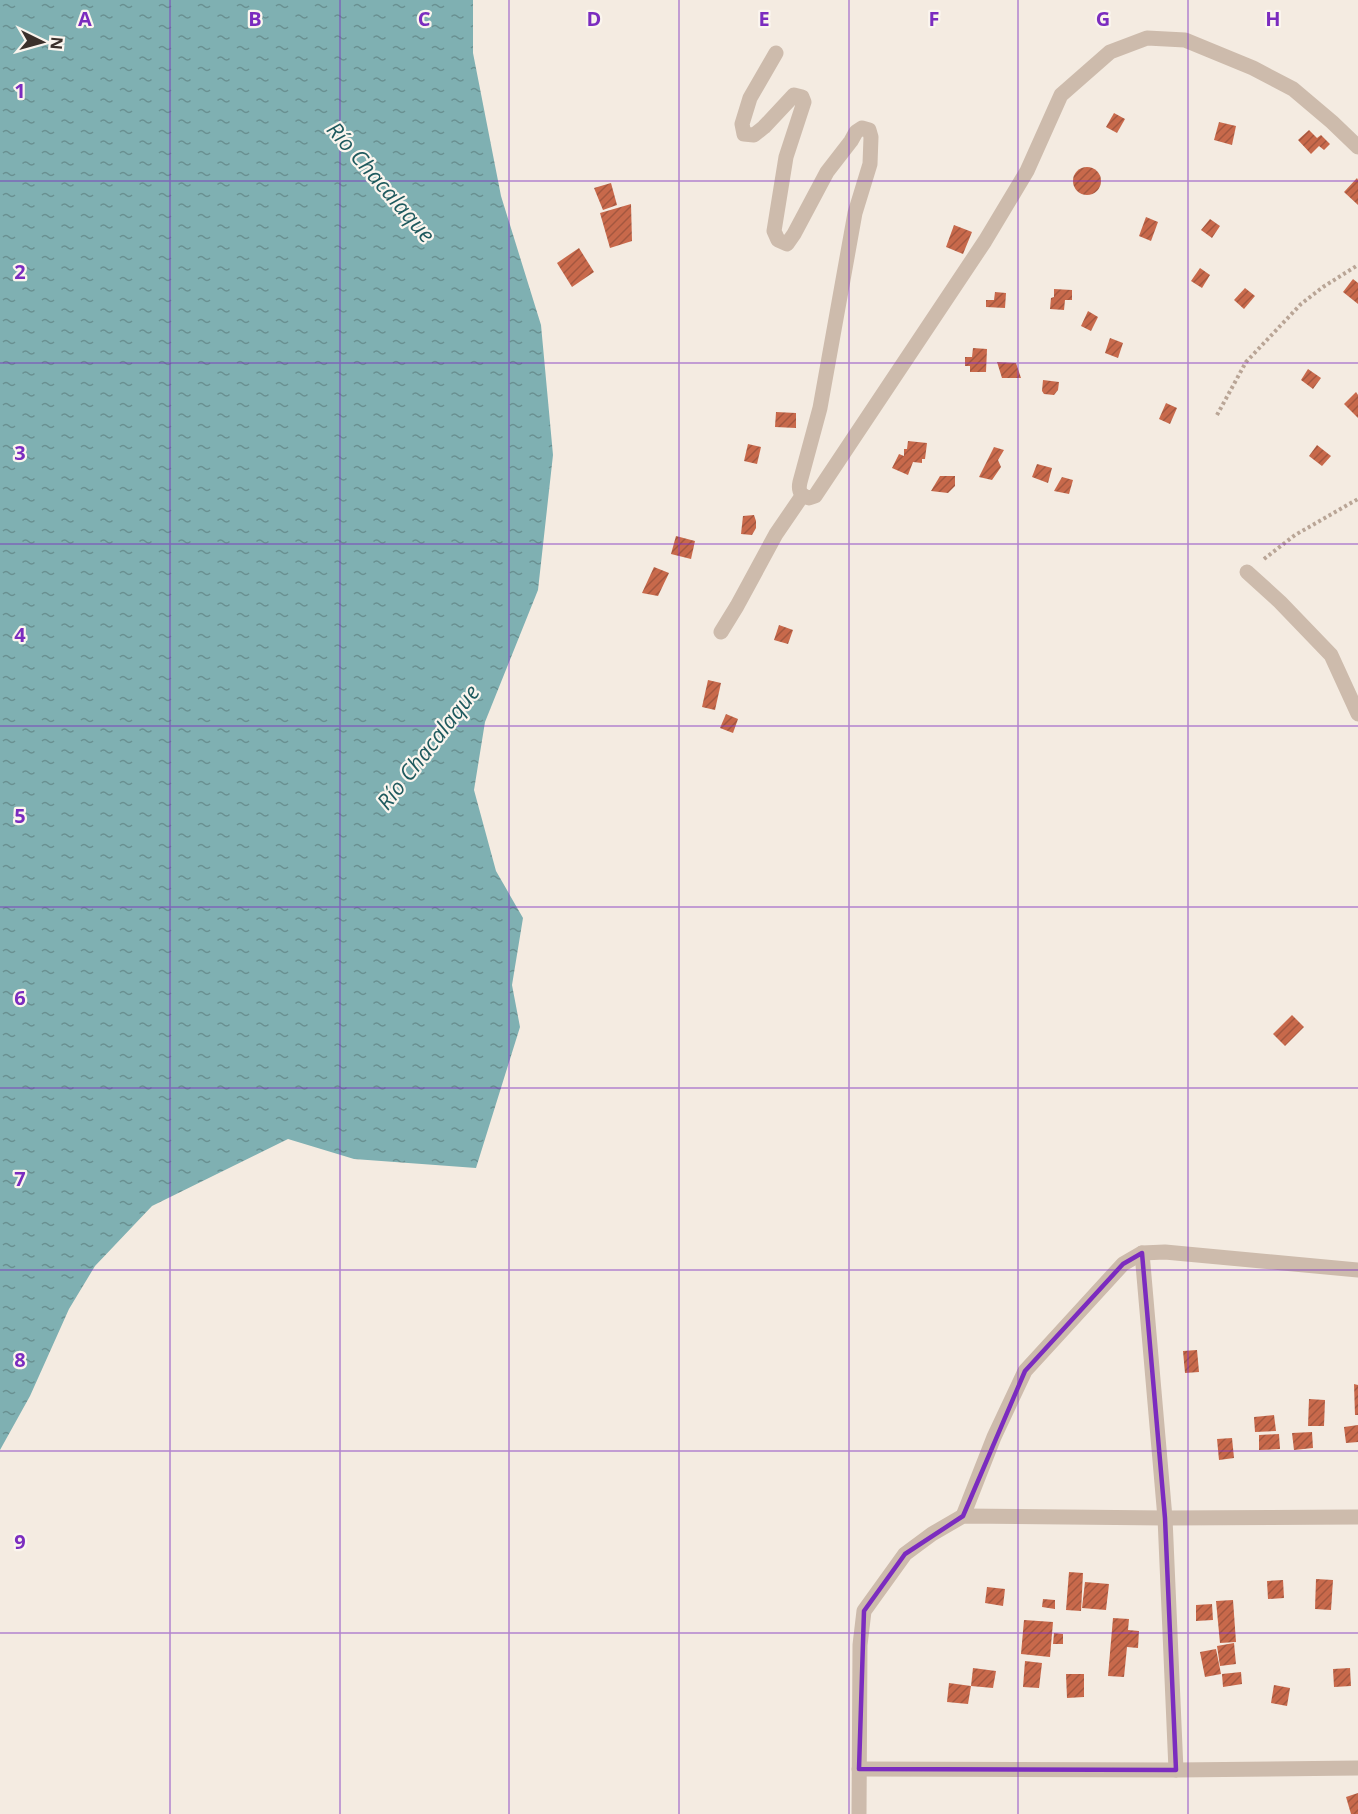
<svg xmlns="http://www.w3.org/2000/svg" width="1358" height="1814" font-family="'Open Sans',sans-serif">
	<defs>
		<pattern id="water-ripples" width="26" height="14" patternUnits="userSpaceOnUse" patternTransform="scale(1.5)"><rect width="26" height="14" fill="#7fb0b2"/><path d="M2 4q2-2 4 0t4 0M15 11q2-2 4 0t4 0" fill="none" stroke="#699091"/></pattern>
		<pattern id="building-hatch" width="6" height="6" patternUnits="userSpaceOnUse" patternTransform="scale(1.5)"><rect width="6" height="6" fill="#c8694b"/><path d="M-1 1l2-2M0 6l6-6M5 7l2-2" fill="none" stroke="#a4573f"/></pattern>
	</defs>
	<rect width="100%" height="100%" fill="#f4ebe1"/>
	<polygon fill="url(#water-ripples)" points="0,0 473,0 473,53 501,196 541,325 553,455 538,590 485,722 474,790 496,871 523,918 512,985 520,1027 476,1168 354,1159 288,1139 152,1206 95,1266 69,1309 30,1396 0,1450"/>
	<g fill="url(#building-hatch)">
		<polygon points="1114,113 1125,119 1117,133 1106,127"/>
		<polygon points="1219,122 1236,126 1232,145 1214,140"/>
		<polygon points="1309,130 1317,138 1321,135 1330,144 1324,150 1319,146 1311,154 1298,140"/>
		<circle cx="1087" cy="181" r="14"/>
		<polygon points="1357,178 1358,180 1358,205 1344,192"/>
		<polygon points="611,183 617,205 603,210 594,188"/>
		<polygon points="631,204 632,241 610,248 600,213"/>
		<polygon points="1146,217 1158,222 1151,241 1139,236"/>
		<polygon points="1210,219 1220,226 1212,238 1201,230"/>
		<polygon points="954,225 972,232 963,254 946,247"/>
		<polygon points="579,248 594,272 572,287 557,263"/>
		<polygon points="1200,268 1210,275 1202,288 1191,281"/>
		<polygon points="1353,279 1358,283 1358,304 1343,292"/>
		<polygon points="1245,288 1255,296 1244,309 1234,300"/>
		<polygon points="1054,289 1072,290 1072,300 1065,300 1064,310 1050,309 1051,298 1054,297"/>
		<polygon points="995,292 1006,293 1005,308 986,307 986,300 994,300"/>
		<polygon points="1088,311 1098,317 1091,331 1081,326"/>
		<polygon points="1110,338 1123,343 1118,358 1105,353"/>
		<polygon points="973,348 987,349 986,372 970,372 970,366 965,366 965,357 972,357"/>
		<polygon points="997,362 1016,363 1021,378 1002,378"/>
		<polygon points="1308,369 1321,378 1313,389 1301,380"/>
		<polygon points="1043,380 1059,382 1058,390 1054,395 1044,394 1042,391"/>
		<polygon points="1356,392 1358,395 1358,418 1344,404"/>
		<polygon points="1166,403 1177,408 1170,424 1159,419"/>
		<polygon points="776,412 796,413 796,428 775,427"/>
		<polygon points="908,441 927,443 925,459 922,459 922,463 913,462 908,475 892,468 899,454 904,456 904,449 907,449"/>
		<polygon points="748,444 761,447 757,464 744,461"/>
		<polygon points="1317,445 1331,456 1322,466 1309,456"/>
		<polygon points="994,447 1004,450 998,460 1001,467 992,480 979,477"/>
		<polygon points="1037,464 1052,468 1048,483 1032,477"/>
		<polygon points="940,476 955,476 955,486 948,493 931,491"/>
		<polygon points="1062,477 1073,480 1069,494 1054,491"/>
		<polygon points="754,515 756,521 756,528 752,535 741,534 743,516"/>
		<polygon points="676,536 695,541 691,559 671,554"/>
		<polygon points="654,567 669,573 658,596 642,593"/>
		<polygon points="779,625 793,630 788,644 774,640"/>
		<polygon points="708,680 721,683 715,710 702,707"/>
		<polygon points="726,714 738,719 733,733 720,728"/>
		<polygon points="1292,1015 1304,1027 1285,1046 1273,1034"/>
		<polygon points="1197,1350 1199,1372 1185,1373 1183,1351"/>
		<polygon points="1354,1384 1358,1385 1358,1415 1355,1415"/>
		<polygon points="1309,1399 1325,1400 1324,1426 1308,1426"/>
		<polygon points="1274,1415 1276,1431 1255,1432 1254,1417"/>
		<polygon points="1358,1425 1358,1442 1346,1443 1344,1427"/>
		<polygon points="1312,1432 1313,1448 1294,1450 1292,1433"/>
		<polygon points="1279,1434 1280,1449 1259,1450 1259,1435"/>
		<polygon points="1232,1438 1234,1458 1219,1460 1217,1439"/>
		<polygon points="1069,1572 1083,1573 1081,1611 1066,1610"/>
		<polygon points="1316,1579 1333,1580 1331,1610 1315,1609"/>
		<polygon points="1283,1580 1284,1598 1268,1599 1267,1581"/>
		<polygon points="1085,1582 1109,1584 1106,1610 1082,1608"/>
		<polygon points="987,1587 1005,1589 1003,1606 985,1603"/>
		<polygon points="1043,1599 1055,1600 1055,1609 1042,1607"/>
		<polygon points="1233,1600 1236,1642 1220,1643 1216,1601"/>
		<polygon points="1212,1604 1213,1620 1196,1621 1196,1605"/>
		<polygon points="1113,1618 1129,1619 1128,1630 1139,1631 1138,1648 1127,1647 1124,1677 1108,1676"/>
		<polygon points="1024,1620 1053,1622 1050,1657 1021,1654"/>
		<polygon points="1054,1633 1063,1634 1063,1644 1053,1644"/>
		<polygon points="1234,1643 1236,1664 1220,1666 1217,1646"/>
		<polygon points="1216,1649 1221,1674 1205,1677 1200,1652"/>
		<polygon points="1025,1661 1042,1663 1039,1688 1023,1687"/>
		<polygon points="973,1668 996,1671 993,1688 971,1686"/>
		<polygon points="1350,1668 1351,1686 1334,1687 1333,1669"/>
		<polygon points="1241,1672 1242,1684 1223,1687 1222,1674"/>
		<polygon points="1066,1674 1084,1674 1084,1697 1067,1698"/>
		<polygon points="949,1683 971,1686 968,1704 947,1702"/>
		<polygon points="1274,1685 1290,1688 1287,1706 1271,1703"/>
		<polygon points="1358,1793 1358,1814 1351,1814 1346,1797"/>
	</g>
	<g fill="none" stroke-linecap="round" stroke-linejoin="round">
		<g stroke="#b9a596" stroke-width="4" stroke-dasharray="3 3" stroke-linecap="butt">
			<polyline points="1217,415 1246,362 1301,304 1323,287 1358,265"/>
			<polyline points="1264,559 1295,535 1358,499"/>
		</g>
		<g stroke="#cdbbac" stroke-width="15">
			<path d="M776 53 750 98 742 124 744 134 754 135 764 127 794 95 802 97 804 102 786 157 774 231 778 240 787 244 794 234 827 172 851 141 856 132 862 128 869 130 871 137 870 164 855 213 820 408 800 482C798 491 800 495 809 498L815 496 985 241 1027 171 1061 95 1110 52 1147 38 1185 40 1253 68 1293 89 1332 122 1358 147"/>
			<polyline points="1247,572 1280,602 1331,655 1358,714"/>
			<polyline points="721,632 737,606 776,534 802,496"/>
			<polyline points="1142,1253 1165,1518 1176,1770"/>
			<polyline points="963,1516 994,1437 1025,1371 1123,1264 1142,1253 1165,1252 1358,1270"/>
			<polyline points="859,1769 1176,1770 1358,1768"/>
			<polyline points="859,1814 860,1645 864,1611 905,1554 932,1534 963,1516 1165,1518 1358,1517"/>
		</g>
	</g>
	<path fill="none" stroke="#7b2cbf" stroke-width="4.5" stroke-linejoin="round" d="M1142 1253 1165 1518 1176 1770 859 1769 864 1611 905 1554 963 1516 1025 1371 1123 1264Z"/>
	<path fill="none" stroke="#7b2cbf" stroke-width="1.5" stroke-opacity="0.55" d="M170 0V1814M340 0V1814M509 0V1814M679 0V1814M849 0V1814M1018 0V1814M1188 0V1814M0 181H1358M0 363H1358M0 544H1358M0 726H1358M0 907H1358M0 1088H1358M0 1270H1358M0 1451H1358M0 1633H1358"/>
	<g text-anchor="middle" stroke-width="4.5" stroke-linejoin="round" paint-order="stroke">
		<g font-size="22" font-style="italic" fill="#1f5a5e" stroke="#fbf5ee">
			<text transform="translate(381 182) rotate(49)" y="8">Río Chacalaque</text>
			<text transform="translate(428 747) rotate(-52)" y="8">Río Chacalaque</text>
		</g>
	</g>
	<g font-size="20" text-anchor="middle" font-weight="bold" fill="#7b2cbf" stroke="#fbf5ee" stroke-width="4.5" stroke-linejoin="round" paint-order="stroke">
		<text x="85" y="26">A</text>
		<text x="255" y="26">B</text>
		<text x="424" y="26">C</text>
		<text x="594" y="26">D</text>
		<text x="764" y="26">E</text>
		<text x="934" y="26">F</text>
		<text x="1103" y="26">G</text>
		<text x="1273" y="26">H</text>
		<text x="20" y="98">1</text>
		<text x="20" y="279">2</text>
		<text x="20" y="460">3</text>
		<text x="20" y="642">4</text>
		<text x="20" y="823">5</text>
		<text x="20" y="1005">6</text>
		<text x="20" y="1186">7</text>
		<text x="20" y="1367">8</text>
		<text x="20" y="1549">9</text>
	</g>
	<g transform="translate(42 42) rotate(95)" stroke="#fbf5ee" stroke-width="4.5" paint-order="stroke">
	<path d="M0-4.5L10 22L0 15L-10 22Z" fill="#3b302b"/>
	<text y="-9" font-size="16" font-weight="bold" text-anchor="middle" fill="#3b302b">N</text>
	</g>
</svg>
